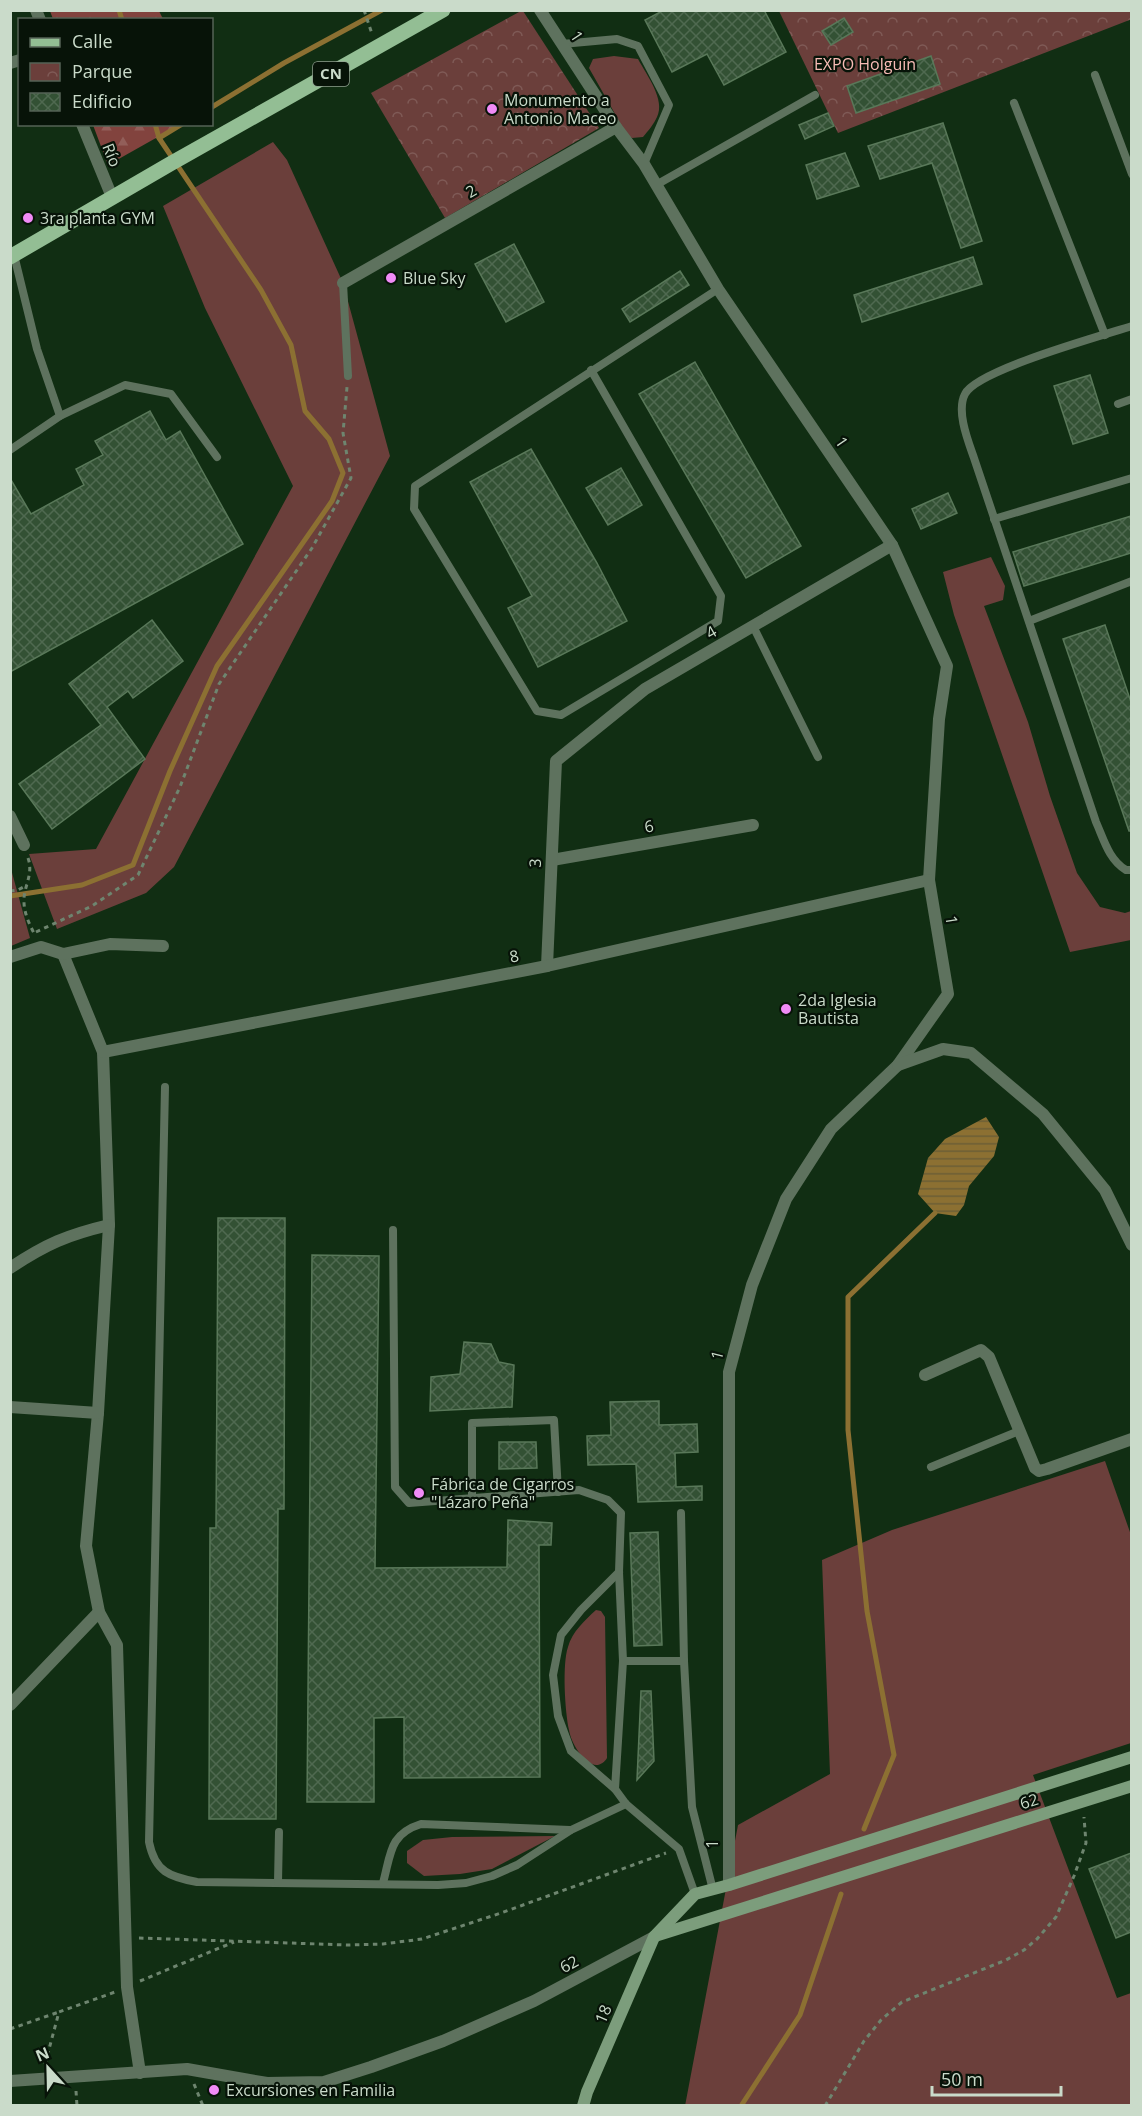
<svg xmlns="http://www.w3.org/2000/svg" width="1142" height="2116" font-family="'Open Sans',sans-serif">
	<defs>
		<pattern id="forest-firs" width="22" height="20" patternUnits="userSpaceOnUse" patternTransform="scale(1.5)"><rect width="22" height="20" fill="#82433e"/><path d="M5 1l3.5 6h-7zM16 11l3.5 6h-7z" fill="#925e59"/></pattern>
		<pattern id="park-crowns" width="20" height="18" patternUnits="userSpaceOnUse" patternTransform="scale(1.5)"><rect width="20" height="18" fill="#6b3f3b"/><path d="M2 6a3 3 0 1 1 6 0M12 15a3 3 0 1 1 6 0" fill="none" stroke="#7f5a56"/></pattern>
		<pattern id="water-rules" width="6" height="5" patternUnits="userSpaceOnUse" patternTransform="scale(1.5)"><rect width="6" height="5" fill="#8c7032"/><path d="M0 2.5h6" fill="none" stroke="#6c5e36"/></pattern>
		<pattern id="building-cross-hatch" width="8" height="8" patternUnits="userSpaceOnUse" patternTransform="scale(1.5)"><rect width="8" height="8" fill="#335134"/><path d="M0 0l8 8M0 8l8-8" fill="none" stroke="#4f6950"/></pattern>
	</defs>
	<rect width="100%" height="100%" fill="#112e13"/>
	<g fill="#6b3f3b">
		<path d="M614 56 638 59C646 74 666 100 657 117 654 124 648 131 643 137L632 138 627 135 589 68 593 59Z"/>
		<polygon points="273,142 287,160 343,283 390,456 174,867 146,893 57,929 29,854 96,849 293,486 205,308 163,206"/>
		<polygon points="991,557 1005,586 1003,600 984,606 1028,722 1050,796 1077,873 1100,907 1125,913 1131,911 1131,940 1070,952 954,615 943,572"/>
		<polygon points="11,869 30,938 11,946 10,869"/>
		<polygon points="1105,1461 1131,1535 1131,1743 1033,1775 1117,1998 1131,1993 1131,2105 685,2106 738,1825 830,1774 822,1560 892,1530"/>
		<path d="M596 1610 601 1611 605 1617 607 1758C604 1763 598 1767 592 1764 581 1759 571 1742 569 1730 565 1712 562 1664 568 1647 572 1632 585 1620 596 1610Z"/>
		<polygon points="555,1836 492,1869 460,1874 424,1876 407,1863 407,1851 423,1840 452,1837"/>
	</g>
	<g fill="url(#forest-firs)">
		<polygon points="50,11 159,11 163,19 53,19"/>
		<polygon points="93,125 179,125 108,165"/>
	</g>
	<g fill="url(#park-crowns)">
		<polygon points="1131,10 1132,19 838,133 779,11"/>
		<polygon points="521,11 523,11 599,128 445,218 371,93"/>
	</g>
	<polygon fill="url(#water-rules)" points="986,1117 999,1137 994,1156 969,1186 964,1205 956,1216 935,1213 918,1194 928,1158 945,1139"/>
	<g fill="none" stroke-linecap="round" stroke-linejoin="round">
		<g stroke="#8c7032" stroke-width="5">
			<polyline points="119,10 122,20"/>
			<polyline points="212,107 284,63 382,10"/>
			<polyline points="159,138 182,124"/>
			<polyline points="10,896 82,885 133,865 170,771 217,666 332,501 343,473 329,439 305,411 291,345 261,290 159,138 155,124"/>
			<polyline points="864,1829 894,1755 867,1611 848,1430 848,1297 935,1213"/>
			<polyline points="741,2106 800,2015 841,1894"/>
		</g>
	</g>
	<g fill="url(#building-cross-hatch)" stroke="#597859" stroke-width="1.5">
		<polygon points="664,10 764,10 786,52 724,85 707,54 672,72 645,20"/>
		<polygon points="844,18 853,32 831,45 822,31"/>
		<polygon points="931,56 940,84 856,113 847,86"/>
		<polygon points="828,113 834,126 805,139 799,125"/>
		<polygon points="943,123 982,241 961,248 932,163 880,179 868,146"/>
		<polygon points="845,153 859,186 817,199 806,165"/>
		<polygon points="514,244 544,302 506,322 475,264"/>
		<polygon points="973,257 982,284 862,322 854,295"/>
		<polygon points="680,271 689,285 630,322 622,309"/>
		<polygon points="695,362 801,546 746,578 639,394"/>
		<polygon points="1090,375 1108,433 1073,444 1054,386"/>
		<polygon points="150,411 166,440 180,431 243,544 10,672 10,478 31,514 84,485 76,469 103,455 95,441"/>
		<polygon points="531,449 597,563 627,621 538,667 508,608 532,596 470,482"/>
		<polygon points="621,468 642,505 608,525 586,488"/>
		<polygon points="948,493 957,513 921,529 912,509"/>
		<polygon points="1131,516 1131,553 1024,586 1013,552"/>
		<polygon points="152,620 183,661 133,698 128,691 107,707 145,759 52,829 19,784 101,725 69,684"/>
		<polygon points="1105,625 1131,702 1131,831 1129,831 1063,639"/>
		<polygon points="218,1218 285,1218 284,1509 278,1509 276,1819 209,1819 210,1528 216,1528"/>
		<polygon points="312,1255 379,1256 375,1568 507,1567 508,1520 552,1523 551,1545 539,1545 540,1777 404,1778 404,1717 374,1718 374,1802 307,1802"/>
		<polygon points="464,1342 491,1344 499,1362 514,1365 512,1407 430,1411 431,1377 460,1374"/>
		<polygon points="659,1401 659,1425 697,1424 698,1452 675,1453 676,1487 702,1486 702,1500 638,1502 636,1464 588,1465 587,1436 611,1435 610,1402"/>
		<polygon points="499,1442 536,1442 537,1468 499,1469"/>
		<polygon points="658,1532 662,1645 634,1646 630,1533"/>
		<polygon points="641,1691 651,1691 654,1761 637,1780"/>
		<polygon points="1131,1853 1131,1932 1116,1938 1089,1869"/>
	</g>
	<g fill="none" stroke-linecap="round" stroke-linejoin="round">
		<g stroke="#6e856f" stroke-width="3" stroke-dasharray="4.5 4.5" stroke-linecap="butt">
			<polyline points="364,10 372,34"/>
			<path d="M28 858C34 875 23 887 24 902 24 913 30 926 35 935"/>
			<polyline points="10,891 18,890 27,885"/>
			<polyline points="36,932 92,906 138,875 180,787 219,684 312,548 351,478 343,433 347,387"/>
			<polyline points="139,1938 348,1945 383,1944 422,1939 501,1913 666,1853"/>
			<polyline points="140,1981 234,1942"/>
			<polyline points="10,2029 59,2012"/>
			<polyline points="45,2064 59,2012 115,1992"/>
			<polyline points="194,2084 203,2106"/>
			<polyline points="76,2091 77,2106"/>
			<polyline points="825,2106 864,2041 881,2020 902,2002 1006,1960 1024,1950 1037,1939 1056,1917 1074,1876 1086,1843 1084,1817"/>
		</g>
		<g stroke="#5e725e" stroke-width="8">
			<polyline points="562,44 617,39 638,46 669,105 644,164"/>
			<polyline points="1095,75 1132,174"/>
			<polyline points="1014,103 1105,335"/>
			<polyline points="656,185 815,95"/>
			<polyline points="14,255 37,349 60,416"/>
			<polyline points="343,283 348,376"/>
			<path d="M1132 326C1101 336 977 370 965 394 956 411 968 441 974 458L1096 822C1104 840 1109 860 1126 870H1132"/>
			<polyline points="591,370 721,596 718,621 561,715 537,711 414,509 415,486 718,289"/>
			<polyline points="1118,404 1132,399"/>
			<polyline points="10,450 60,416 125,385 171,394 217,457"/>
			<polyline points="994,519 1132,478"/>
			<polyline points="1029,621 1132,581"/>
			<polyline points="753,626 818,757"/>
			<path d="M165 1087 149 1842C155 1872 170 1877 197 1882L438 1885 466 1883 492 1876 517 1865 571 1830 626 1804"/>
			<polyline points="393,1230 395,1487 409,1503 579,1490 608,1500 621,1513 619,1572 623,1661 615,1789 626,1804 679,1849 695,1894"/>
			<polyline points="931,1467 1019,1431"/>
			<polyline points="472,1499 472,1423 554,1420 558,1492"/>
			<polyline points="681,1513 684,1661 692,1807 713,1890"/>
			<polyline points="623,1661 684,1661"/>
			<polyline points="615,1789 571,1751 558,1716 553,1675 561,1635 581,1610 619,1572"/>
			<polyline points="278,1882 279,1832"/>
			<path d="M383 1883C391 1854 389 1834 421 1824L570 1830"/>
		</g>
		<g stroke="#5e725e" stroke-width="12">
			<polyline points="36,10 40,20"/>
			<polyline points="540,10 616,127 644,164 718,289 892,545 947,666 939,719 929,880 948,994 898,1065 831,1129 786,1199 752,1285 729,1372 729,1885"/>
			<polyline points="10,63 20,60"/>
			<polyline points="82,124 112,197"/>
			<polyline points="343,283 616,127"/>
			<polyline points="10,816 24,845"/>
			<polyline points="552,860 753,825"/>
			<polyline points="63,954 103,1052 109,1225 98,1413 86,1546 99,1612 117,1645 127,1987 140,2073"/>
			<polyline points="10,957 41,947 63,954 110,944 163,946"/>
			<polyline points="547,966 556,761 645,689 892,545"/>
			<polyline points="103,1052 547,966 929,880"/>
			<polyline points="898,1065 943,1049 971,1053 1043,1114 1105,1190 1132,1245"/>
			<path d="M10 1268C46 1244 67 1235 109 1225"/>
			<polyline points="925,1375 981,1350 989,1357 1035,1468 1039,1471 1047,1469 1132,1439"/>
			<polyline points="10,1407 98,1413"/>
			<polyline points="10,1705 99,1612"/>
			<polyline points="10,2081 187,2069 267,2083 324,2082 371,2067 443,2041 534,2001 654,1937"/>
		</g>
		<g stroke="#7c9d7c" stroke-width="12">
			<polyline points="655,1936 1132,1786"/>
			<polyline points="583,2106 587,2092 654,1937 695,1894 729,1885 1132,1757"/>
		</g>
		<polyline stroke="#93be94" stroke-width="15" points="10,257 170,164 443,10"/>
	</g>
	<g fill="#f08bf6" stroke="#071308" stroke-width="2">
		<circle cx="492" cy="109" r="6"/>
		<circle cx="28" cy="218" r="6"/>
		<circle cx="391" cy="278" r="6"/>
		<circle cx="786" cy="1009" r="6"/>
		<circle cx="419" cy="1493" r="6"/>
		<circle cx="214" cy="2090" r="6"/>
	</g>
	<g text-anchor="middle" stroke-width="4.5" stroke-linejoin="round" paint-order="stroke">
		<rect fill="#071308" stroke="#909f90" stroke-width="1.5" x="313" y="62" width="36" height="24" rx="4.5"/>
		<g font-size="15" font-weight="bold" fill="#cadbca">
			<text x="331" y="79">CN</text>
		</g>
		<g font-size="16" fill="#cadbca" stroke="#071308">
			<text transform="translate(577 36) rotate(57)" y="6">1</text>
			<text transform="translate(112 155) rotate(68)" y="6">Río</text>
			<text transform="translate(471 191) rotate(-30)" y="6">2</text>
			<text transform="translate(842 442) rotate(56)" y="6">1</text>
			<text transform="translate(711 632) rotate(-30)" y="6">4</text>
			<text transform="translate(649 826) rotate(-10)" y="6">6</text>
			<text transform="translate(535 863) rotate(-88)" y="6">3</text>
			<text transform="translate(952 920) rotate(81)" y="6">1</text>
			<text transform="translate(514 956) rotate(-11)" y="6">8</text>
			<text transform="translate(717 1355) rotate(-75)" y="6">1</text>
			<text transform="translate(1029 1801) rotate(-17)" y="6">62</text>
			<text transform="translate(712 1844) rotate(-90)" y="6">1</text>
			<text transform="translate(569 1964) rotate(-28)" y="6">62</text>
			<text transform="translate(603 2014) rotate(-67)" y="6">18</text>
		</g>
		<g font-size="16" fill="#f7bbb5" stroke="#071308">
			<text x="865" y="70">EXPO Holguín</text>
		</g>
		<g font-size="16" fill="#cadbca" stroke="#071308" text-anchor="start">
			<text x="504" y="106">Monumento a<tspan x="504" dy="18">Antonio Maceo</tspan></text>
			<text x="40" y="224">3ra planta GYM</text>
			<text x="403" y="284">Blue Sky</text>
			<text x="798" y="1006">2da Iglesia<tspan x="798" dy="18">Bautista</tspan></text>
			<text x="431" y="1490">Fábrica de Cigarros<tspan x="431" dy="18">"Lázaro Peña"</tspan></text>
			<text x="226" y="2096">Excursiones en Familia</text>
		</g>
	</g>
	<rect width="1142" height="2116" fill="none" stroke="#cadbca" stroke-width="24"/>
	<rect x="18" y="18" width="195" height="108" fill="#071308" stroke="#556356" stroke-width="1.5"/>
	<rect x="30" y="38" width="30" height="9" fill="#93be94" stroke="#556356" stroke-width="1.5"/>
	<text x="72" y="48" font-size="18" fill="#cadbca">Calle</text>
	<rect x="30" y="63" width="30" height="18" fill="url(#park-crowns)" stroke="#556356" stroke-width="1.5"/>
	<text x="72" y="78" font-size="18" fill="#cadbca">Parque</text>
	<rect x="30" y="93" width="30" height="18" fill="url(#building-cross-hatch)" stroke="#556356" stroke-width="1.5"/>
	<text x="72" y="108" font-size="18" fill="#cadbca">Edificio</text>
	<g transform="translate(48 2068) rotate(338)" stroke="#071308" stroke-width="4.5" paint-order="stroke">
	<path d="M0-4.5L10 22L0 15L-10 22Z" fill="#cadbca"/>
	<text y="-9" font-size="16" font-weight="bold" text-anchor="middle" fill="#cadbca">N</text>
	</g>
	<path d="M932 2086v9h129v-9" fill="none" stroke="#cadbca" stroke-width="3"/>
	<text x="941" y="2086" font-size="18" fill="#cadbca" stroke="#071308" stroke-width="4.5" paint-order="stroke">50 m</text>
</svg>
